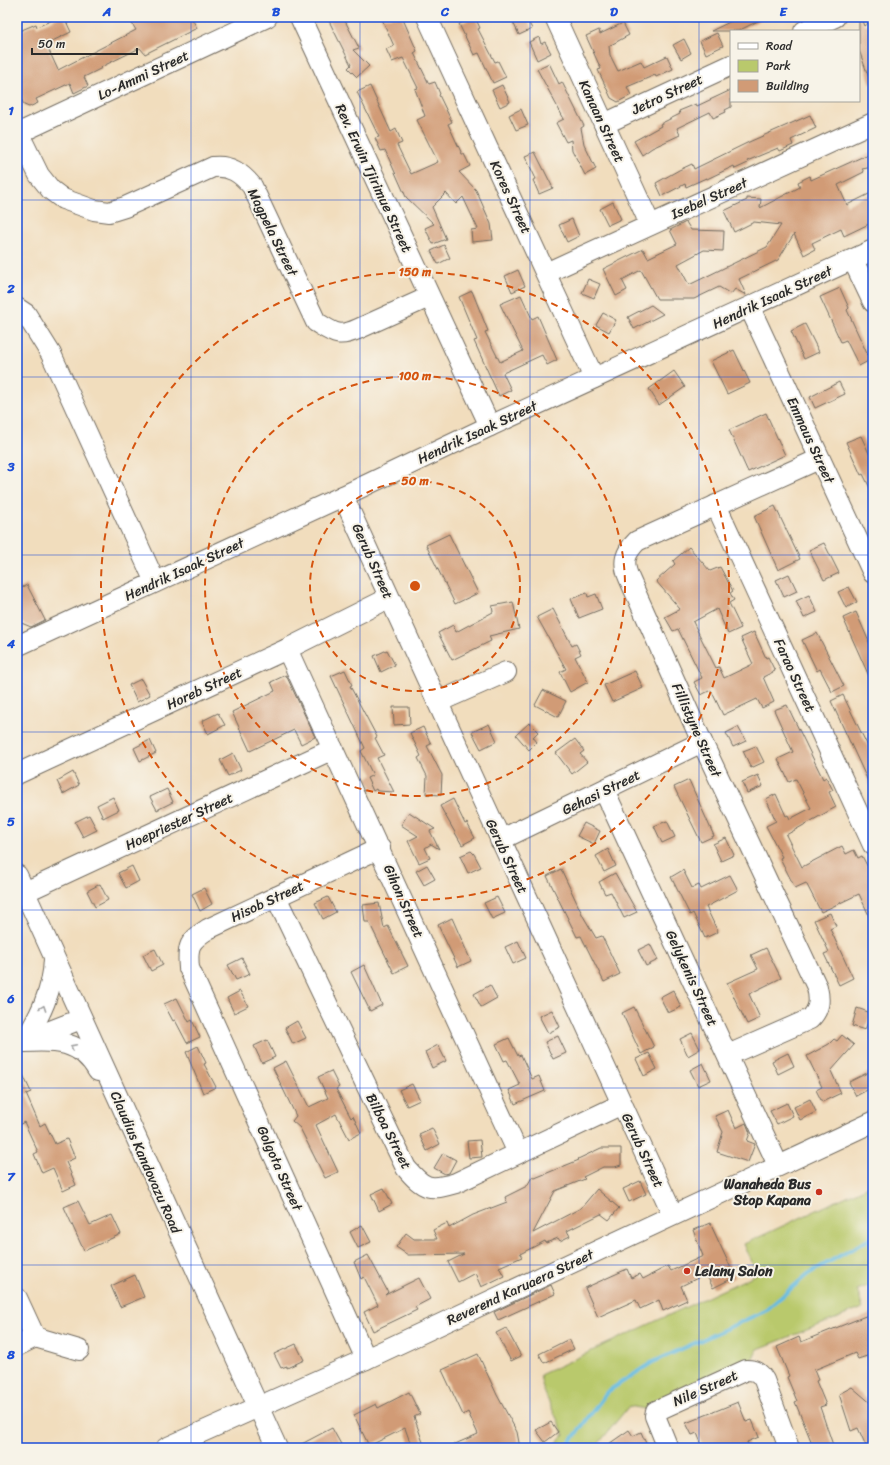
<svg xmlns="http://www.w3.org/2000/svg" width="890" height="1465" font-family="Sriracha,sans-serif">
	<rect width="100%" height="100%" fill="#f7f3e8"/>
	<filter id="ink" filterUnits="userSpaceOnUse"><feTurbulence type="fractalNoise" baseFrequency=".025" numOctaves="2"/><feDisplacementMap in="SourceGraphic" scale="8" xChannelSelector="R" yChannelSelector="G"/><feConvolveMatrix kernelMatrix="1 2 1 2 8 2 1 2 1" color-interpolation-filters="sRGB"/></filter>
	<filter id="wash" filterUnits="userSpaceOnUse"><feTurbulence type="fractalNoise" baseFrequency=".012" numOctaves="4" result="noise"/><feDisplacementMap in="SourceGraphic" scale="16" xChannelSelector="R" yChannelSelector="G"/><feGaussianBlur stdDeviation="0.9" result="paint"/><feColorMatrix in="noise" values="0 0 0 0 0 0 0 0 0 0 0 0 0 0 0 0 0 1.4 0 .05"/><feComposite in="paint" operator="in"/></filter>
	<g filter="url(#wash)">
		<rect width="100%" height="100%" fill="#f1ddbd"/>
		<path fill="#b9c96c" stroke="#727a4c" d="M873 1184V1284L857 1290 863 1308 758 1349 746 1370 656 1411 629 1406 595 1448H552L564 1435C557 1415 543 1397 540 1375L757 1274 744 1244Z"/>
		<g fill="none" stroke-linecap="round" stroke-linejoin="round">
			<polyline stroke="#65bbe2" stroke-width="4" points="566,1448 607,1392 651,1363 765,1311 808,1274 873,1237"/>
		</g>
		<g id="blocks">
			<g fill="#d19b76">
				<polygon points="59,17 64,17 71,32 46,44 58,70 136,30 128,17 191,17 197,28 145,54 140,48 101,67 102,68 84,77 88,86 74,93 70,83 36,99 38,103 29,107 24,105 17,90 17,32 36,24 37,27"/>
				<polygon points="327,17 343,17 359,48 353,50 369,66 357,77 348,68 351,65"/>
				<polygon points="381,17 402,17 417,51 414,53 429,84 435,82 440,94 439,95 452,122 448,124 462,154 464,154 470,166 459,172 476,190 491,224 493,240 472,242 471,230 478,229 463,197 456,204 446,193 432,207 446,239 433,244 425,228 434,224 406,197 385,150 381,151 375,138 379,137 357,92 370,86 391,132 396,129 402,143 397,145 411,174 438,162 417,120 425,116 415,89 418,88 403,58 392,62 386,49 394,46"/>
				<polygon points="475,17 480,28 478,29 495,62 498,61 506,77 493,83 479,53 474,55 459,24"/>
				<polygon points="524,17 526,17 532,29 519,35 513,22"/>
				<polygon points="740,17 766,17 738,31 711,31"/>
				<polygon points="859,18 861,18 864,26 868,23 873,32 873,43 870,45 873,54 873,83 871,84 859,50"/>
				<polygon points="623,23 629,35 609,46 610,55 618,71 641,61 644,67 667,56 673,69 656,77 655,75 627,87 631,95 618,102 611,98 598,70 601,69 586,36 599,30 600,34"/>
				<polygon points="717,33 723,46 706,54 700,41"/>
				<polygon points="539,37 541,44 545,42 551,53 537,60 529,42"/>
				<polygon points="684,39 691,53 681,59 673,45"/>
				<polygon points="549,63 559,84 562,82 584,126 581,128 584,144 596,169 585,175 572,150 571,140 566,142 556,123 564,119 537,69"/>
				<polygon points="502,85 510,102 500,107 492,90"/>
				<polygon points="731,90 731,107 725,110 726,112 713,118 710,112 677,128 680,135 652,148 642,155 634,141 661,126 660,124 680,114 679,111 696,104 697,106"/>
				<polygon points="521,109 528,125 516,130 509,115"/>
				<polygon points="810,115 816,128 791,140 793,145 780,151 778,148 747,161 748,163 735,169 734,166 707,179 706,178 686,187 685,184 662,196 656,183 679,170 692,164 694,169 749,142"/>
				<polygon points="535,152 553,188 539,194 533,180 536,179 525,156"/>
				<polygon points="873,152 873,167 862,169 864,172 838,185 847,205 873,192 873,222 844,236 841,229 812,243 815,249 804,255 794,234 778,260 739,279 746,295 735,289 731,294 719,287 694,299 657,299 641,270 622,280 627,290 616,296 603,269 643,249 648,258 677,244 670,230 686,222 691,230 724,231 723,251 704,250 678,264 689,285 767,247 781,225 754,222 734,232 724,211 747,200 747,198 761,199 760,208 800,187 798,182 810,176 811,180"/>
				<polygon points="613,202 621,219 608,225 600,209"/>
				<polygon points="572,219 579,236 567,242 559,225"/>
				<polygon points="444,245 450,258 438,264 431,251"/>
				<polygon points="518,270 525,286 512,292 505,276"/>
				<polygon points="588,279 600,284 594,298 582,293"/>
				<polygon points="840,288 849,308 847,310 870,360 859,366 846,340 841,342 820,297"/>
				<polygon points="472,291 488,331 485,332 500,362 523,351 500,304 521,295 532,319 538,316 557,360 547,365 542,355 503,373 511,390 499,396 474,341 477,340 459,297"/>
				<polygon points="651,305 663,314 634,329 628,317"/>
				<polygon points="603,313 616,320 609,332 596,325"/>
				<polygon points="805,324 819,352 804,359 791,331"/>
				<polygon points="734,350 750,383 727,394 711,361"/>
				<polygon points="674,371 685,387 659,405 649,389"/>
				<polygon points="839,382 845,394 815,408 810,397"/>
				<polygon points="766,413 785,455 748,472 729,430"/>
				<polygon points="861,436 873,462 873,494 863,474 861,475 846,442"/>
				<polygon points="775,506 800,559 778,570 754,516"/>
				<polygon points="449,534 478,593 455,604 426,545"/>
				<polygon points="824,543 839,573 824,580 809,550"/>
				<polygon points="689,547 710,571 720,567 733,591 730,593 734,600 729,603 741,628 728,634 717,609 693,622 716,668 719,667 724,678 753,664 741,638 754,632 766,658 768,657 775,671 763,677 774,702 762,708 757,699 723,715 711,690 701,695 694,682 702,678 678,629 673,631 665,617 680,609 656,581 675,564 673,561"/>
				<polygon points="789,574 797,591 784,597 776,580"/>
				<polygon points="27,585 45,620 31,627 19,622 17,618 17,590"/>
				<polygon points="849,587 857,602 846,608 838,592"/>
				<polygon points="587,593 588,597 596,594 602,609 579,618 571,599"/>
				<polygon points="809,595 817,612 804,618 796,601"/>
				<polygon points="513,602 519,629 489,636 491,641 452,660 438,633 453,625 456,632 493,612 492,606"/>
				<polygon points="553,609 572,646 576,644 581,654 575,657 588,682 570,692 560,672 566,669 537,617"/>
				<polygon points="856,612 873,651 873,685 843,618"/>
				<polygon points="817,633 844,686 832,692 820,669 817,671 802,640"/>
				<polygon points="387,650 395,665 381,672 374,656"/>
				<polygon points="345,670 352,685 350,686 377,737 375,738 384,755 377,758 394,792 377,791 376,789 373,791 367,778 373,775 361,751 365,748 331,676"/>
				<polygon points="635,671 643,688 612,702 604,685"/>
				<polygon points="286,675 315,737 301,744 294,730 250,751 232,712 275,691 271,682"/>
				<polygon points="141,679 150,695 137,702 129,685"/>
				<polygon points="543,690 566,701 558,717 535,705"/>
				<polygon points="843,695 873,757 873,792 831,701"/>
				<polygon points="787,705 823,779 826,777 833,790 829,792 836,807 786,835 802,867 842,846 846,854 854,850 858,858 862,856 873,877 873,924 859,894 821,912 806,883 795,888 780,858 782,857 766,826 776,821 766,799 776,794 786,816 788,815 790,819 811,808 796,779 789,782 778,759 793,752 774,710"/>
				<polygon points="393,707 409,707 410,724 394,725"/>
				<polygon points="218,713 225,725 208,734 202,721"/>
				<polygon points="529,723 538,732 533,737 537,742 529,750 516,735"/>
				<polygon points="489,724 497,741 481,749 472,732"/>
				<polygon points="423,727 431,744 427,746 442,775 441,795 426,794 427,776 418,758 421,756 410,733"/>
				<polygon points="738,727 746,741 733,747 726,733"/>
				<polygon points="575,739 584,751 580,754 587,762 572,774 556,753"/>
				<polygon points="150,740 156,753 140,761 134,748"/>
				<polygon points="756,746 764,762 751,768 743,751"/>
				<polygon points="233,753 241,770 228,776 220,760"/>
				<polygon points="73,772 79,785 63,794 57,781"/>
				<polygon points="758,775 763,786 747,793 742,782"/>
				<polygon points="689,780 714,836 701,842 674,787"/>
				<polygon points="167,789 173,802 157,810 150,797"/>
				<polygon points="113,797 119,810 103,818 97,805"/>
				<polygon points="453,799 465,824 467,823 475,838 462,845 440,806"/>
				<polygon points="409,812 435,829 430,831 439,849 431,844 425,848 430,858 419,863 408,841 418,836 401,825"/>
				<polygon points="89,815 97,830 83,837 75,822"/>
				<polygon points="667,821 675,837 662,843 654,826"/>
				<polygon points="584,823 600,831 594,844 577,836"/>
				<polygon points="726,838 734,855 721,861 713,844"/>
				<polygon points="608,849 616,866 604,872 596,856"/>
				<polygon points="471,851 474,854 481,867 468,873 460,856"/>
				<polygon points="427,865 435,879 424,885 416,871"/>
				<polygon points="132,866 139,881 126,888 118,873"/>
				<polygon points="561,869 583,916 596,938 602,936 620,974 604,982 581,936 577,937 547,876"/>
				<polygon points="683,870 692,888 699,885 701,889 730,875 738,890 706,907 718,932 705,938 693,913 690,915 671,877"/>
				<polygon points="615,873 637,912 624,918 611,892 605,894 599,882"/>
				<polygon points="100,884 108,900 95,907 87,891"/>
				<polygon points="204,888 212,904 200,911 192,894"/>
				<polygon points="328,897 336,912 323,919 315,903"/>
				<polygon points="497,897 505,913 492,919 484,903"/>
				<polygon points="379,903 384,928 388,926 408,966 394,973 369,922 365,922 363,905"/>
				<polygon points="830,913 836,926 830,929 853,978 839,985 824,954 829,952 814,920"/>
				<polygon points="452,918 471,961 458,967 438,925"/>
				<polygon points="518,941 526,958 513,964 505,947"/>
				<polygon points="650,944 658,960 646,966 638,950"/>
				<polygon points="766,948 781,978 749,994 760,1018 747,1024 727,983 758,969 751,955"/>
				<polygon points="155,949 163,965 151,971 143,955"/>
				<polygon points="242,958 250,974 236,980 228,965"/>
				<polygon points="364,965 382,1005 370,1011 351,972"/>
				<polygon points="490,985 497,998 481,1007 474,994"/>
				<polygon points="673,990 681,1007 668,1013 660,997"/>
				<polygon points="240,991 248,1006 234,1013 227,998"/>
				<polygon points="177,998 189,1022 192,1020 200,1037 187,1043 175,1020 173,1021 164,1004"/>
				<polygon points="634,1007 654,1047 641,1054 622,1013"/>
				<polygon points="857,1008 871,1013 865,1030 852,1026"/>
				<polygon points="552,1010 560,1027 548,1033 539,1016"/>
				<polygon points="297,1021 306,1038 293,1044 285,1028"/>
				<polygon points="692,1033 700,1049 688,1056 680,1039"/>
				<polygon points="842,1035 854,1045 831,1071 841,1093 822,1102 816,1090 822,1087 807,1056 829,1044 834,1039 837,1041"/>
				<polygon points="558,1036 566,1053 553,1059 545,1042"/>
				<polygon points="509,1038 518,1056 521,1055 532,1079 539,1076 545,1091 515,1104 509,1090 520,1085 507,1060 504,1061 496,1044"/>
				<polygon points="267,1040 275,1057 262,1063 254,1046"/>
				<polygon points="438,1045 446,1061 432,1068 425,1052"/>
				<polygon points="198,1046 206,1063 204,1064 216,1087 203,1093 186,1052"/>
				<polygon points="649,1053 657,1069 644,1076 636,1059"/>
				<polygon points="788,1053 794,1066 778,1074 772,1061"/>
				<polygon points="286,1061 309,1107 328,1098 318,1077 331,1071 339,1087 336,1089 351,1118 353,1116 361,1133 349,1139 336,1114 316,1125 338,1172 325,1178 300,1128 292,1121 296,1116 273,1068"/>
				<polygon points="17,1062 31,1092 26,1094 40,1126 45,1123 55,1144 67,1139 75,1158 66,1162 76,1185 63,1191 53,1168 42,1173 34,1154 38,1152 24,1122 17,1126"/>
				<polygon points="703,1063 711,1080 698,1086 690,1070"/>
				<polygon points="873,1070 873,1087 856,1096 849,1082"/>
				<polygon points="412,1084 420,1100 407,1106 399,1090"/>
				<polygon points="810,1099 816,1112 800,1120 794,1107"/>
				<polygon points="787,1103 793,1116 777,1124 770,1111"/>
				<polygon points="728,1110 736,1128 746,1123 750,1133 747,1141 755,1144 748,1162 717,1152 723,1132 715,1116"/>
				<polygon points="432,1128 440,1144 427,1151 419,1134"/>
				<polygon points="480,1140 482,1157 469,1158 467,1141"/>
				<polygon points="601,1148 621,1148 621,1165 615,1167 603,1167 583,1177 585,1179 555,1191 533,1233 581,1208 597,1189 619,1208 609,1220 601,1214 567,1231 570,1236 560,1241 558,1238 546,1243 545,1241 520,1254 522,1257 499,1267 504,1276 481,1287 475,1273 458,1282 448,1262 464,1254 408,1255 396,1247 406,1233 414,1239 437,1239 433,1230 447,1223 449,1228 473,1215 507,1202 505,1197 527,1186 532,1177 535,1178 579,1160 578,1159"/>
				<polygon points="443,1153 456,1160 449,1173 445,1174 434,1168"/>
				<polygon points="640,1181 646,1194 629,1202 623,1189"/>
				<polygon points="384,1188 392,1204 379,1211 371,1194"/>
				<polygon points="78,1201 90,1225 112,1215 121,1234 84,1251 64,1207"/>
				<polygon points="710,1223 735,1277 713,1288 706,1274 681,1286 687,1300 663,1311 659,1300 640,1309 636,1300 598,1317 585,1288 627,1269 631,1278 640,1274 643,1279 668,1266 671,1271 703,1256 693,1230"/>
				<polygon points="362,1225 371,1242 358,1248 350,1232"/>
				<polygon points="368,1255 388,1292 385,1295 419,1278 430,1299 415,1307 417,1310 373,1331 364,1312 378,1305 364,1277 361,1279 354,1262"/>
				<polygon points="135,1275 144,1297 120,1307 111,1286"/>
				<polygon points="551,1285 555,1294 498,1320 494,1312"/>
				<polygon points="873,1313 873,1354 858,1359 855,1353 814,1370 818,1380 816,1381 826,1405 820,1407 834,1448 814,1448 795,1402 797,1401 787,1377 789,1376 777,1347 799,1337 801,1342"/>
				<polygon points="506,1328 521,1356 511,1361 496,1333"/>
				<polygon points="569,1339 574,1349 544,1363 539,1354"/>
				<polygon points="296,1344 304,1360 287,1368 287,1366 281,1368 274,1354"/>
				<polygon points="478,1354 497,1395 517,1432 520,1448 446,1448 478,1434 468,1412 463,1415 442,1370"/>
				<polygon points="852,1387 873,1405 873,1448 867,1448 858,1428 851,1431 839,1394"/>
				<polygon points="409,1392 420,1414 414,1417 425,1448 412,1448 405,1428 369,1446 354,1415 376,1404 378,1408"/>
				<polygon points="738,1402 746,1422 752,1420 759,1437 747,1442 749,1448 703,1448 697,1433 692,1435 686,1423"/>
				<polygon points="551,1422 558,1432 545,1442 536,1430"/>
				<polygon points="332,1428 343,1448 294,1448"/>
				<polygon points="629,1430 633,1436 641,1432 648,1448 603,1448"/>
			</g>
		</g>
	</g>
	<g filter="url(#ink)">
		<use href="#blocks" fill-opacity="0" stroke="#70695e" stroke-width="1"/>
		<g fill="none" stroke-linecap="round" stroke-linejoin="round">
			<g stroke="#70695e" stroke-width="22">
				<g id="minor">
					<polyline points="300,17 490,426"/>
					<polyline points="427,17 594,378"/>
					<polyline points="555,17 650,224"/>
					<polyline points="804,31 835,17"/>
					<polyline points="604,124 731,65"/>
					<path d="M17 130 39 175 51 190 63 199 94 210 109 212 125 207 213 167C230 165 241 173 252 186L316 322C334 333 338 338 358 329L429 297"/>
					<polyline points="19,133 267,17"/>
					<polyline points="853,260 873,302"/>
					<polyline points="546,273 873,123"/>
					<polyline points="17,308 26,314 51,354 155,582"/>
					<polyline points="750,308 873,573"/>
					<polyline points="343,496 673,1215"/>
					<polyline points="716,505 873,845"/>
					<polyline points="17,646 343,496 490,426 873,250"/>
					<polyline points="287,649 518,1153"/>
					<polyline points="438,702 506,672"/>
					<polyline points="17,774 287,649 389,598"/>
					<polyline points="604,790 778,1165"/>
					<polyline points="500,840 702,742"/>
					<polyline points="17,875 277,1448"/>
					<polyline points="25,892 333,749"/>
					<path d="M276 897 406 1168C424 1189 429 1191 456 1183L622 1104"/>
					<polyline points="35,1037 81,1019"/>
					<path d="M24 1042C55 1040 81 1040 98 1071"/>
					<path d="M24 1042C40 1016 53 990 54 959"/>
					<path d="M728 1055 810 1019C820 1009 820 1000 817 987L702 742 629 578C622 562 625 553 637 541L819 459"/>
					<polyline points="17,1298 35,1337 17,1346"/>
					<polyline points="35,1337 79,1350"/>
					<path d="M366 1359 189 968C187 946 189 941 208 929L380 848"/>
					<polyline points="166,1448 366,1359 873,1122"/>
					<path d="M668 1448 655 1416 656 1411 746 1370C756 1370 759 1372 764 1380L789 1448"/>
				</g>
			</g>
			<use href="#minor" stroke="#fff" stroke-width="20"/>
		</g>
		<defs><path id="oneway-chevron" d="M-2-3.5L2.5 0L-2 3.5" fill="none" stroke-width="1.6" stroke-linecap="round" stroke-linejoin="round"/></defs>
		<g stroke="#a0a0a0">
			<use href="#oneway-chevron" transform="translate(43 1008) rotate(-70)"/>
			<use href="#oneway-chevron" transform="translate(73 1047) rotate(-154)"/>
		</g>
	</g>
	<path fill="none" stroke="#1d4ed8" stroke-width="1" stroke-opacity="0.55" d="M191 17V1448M360 17V1448M530 17V1448M699 17V1448M17 200H873M17 377H873M17 555H873M17 732H873M17 910H873M17 1088H873M17 1265H873"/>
	<g fill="none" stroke="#d5540f" stroke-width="2" stroke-dasharray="7 5">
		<circle cx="415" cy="586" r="105"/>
		<circle cx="415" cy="586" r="210"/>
		<circle cx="415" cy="586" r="314"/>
	</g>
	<g fill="#c8321e" stroke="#f7f3e8" stroke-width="1.5">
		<circle cx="819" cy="1192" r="4"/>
		<circle cx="687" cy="1271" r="4"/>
	</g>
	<g text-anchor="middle" stroke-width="4" stroke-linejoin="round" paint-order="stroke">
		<g font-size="14" fill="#2b2b2b" stroke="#f7f3e8">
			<text transform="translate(143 75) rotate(-25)" y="5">Lo-Ammi Street</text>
			<text transform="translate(667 94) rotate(-25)" y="5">Jetro Street</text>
			<text transform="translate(602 121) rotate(65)" y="5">Kanaan Street</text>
			<text transform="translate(374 178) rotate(65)" y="5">Rev. Erwin Tjirimue Street</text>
			<text transform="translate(511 197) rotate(65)" y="5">Kores Street</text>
			<text transform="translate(709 198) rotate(-24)" y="5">Isebel Street</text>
			<text transform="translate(273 232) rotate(64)" y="5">Magpela Street</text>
			<text transform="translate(772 297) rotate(-25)" y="5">Hendrik Isaak Street</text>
			<text transform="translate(477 432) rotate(-25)" y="5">Hendrik Isaak Street</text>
			<text transform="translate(811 440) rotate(65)" y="5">Emmaus Street</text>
			<text transform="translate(373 561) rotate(66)" y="5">Gerub Street</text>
			<text transform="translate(184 569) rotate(-25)" y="5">Hendrik Isaak Street</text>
			<text transform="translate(795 675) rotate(65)" y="5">Farao Street</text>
			<text transform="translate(204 688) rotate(-25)" y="5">Horeb Street</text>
			<text transform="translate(697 730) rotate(66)" y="5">Fillistyne Street</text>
			<text transform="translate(601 792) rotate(-26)" y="5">Gehasi Street</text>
			<text transform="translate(179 821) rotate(-25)" y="5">Hoepriester Street</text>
			<text transform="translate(507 856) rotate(65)" y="5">Gerub Street</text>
			<text transform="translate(267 901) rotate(-25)" y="5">Hisob Street</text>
			<text transform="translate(404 901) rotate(66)" y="5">Gihon Street</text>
			<text transform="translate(692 978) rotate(65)" y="5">Gelykenis Street</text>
			<text transform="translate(389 1131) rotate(63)" y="5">Bilboa Street</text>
			<text transform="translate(643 1150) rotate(65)" y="5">Gerub Street</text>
			<text transform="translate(146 1162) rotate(66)" y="5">Claudius Kandovazu Road</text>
			<text transform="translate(280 1168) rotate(66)" y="5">Golgota Street</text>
			<text transform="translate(520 1287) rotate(-25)" y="5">Reverend Karuaera Street</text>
			<text transform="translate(705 1388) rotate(-24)" y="5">Nile Street</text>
		</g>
		<g font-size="14" font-weight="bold" fill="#2b2b2b" stroke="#f7f3e8" text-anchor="end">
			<text x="811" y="1189">Wanaheda Bus<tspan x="811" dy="16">Stop Kapana</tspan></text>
			<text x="695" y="1276" text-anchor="start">Lelany Salon</text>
		</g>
	</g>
	<circle cx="415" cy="586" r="6" fill="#d5540f" stroke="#f7f3e8" stroke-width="2"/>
	<g font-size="12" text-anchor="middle" font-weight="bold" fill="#d5540f" stroke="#f7f3e8" stroke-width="4" stroke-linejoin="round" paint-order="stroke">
		<text x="415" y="276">150 m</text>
		<text x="415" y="380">100 m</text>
		<text x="415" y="485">50 m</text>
	</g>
	<rect width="890" height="1465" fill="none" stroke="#f7f3e8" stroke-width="44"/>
	<rect x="730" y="30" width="130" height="72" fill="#f7f3e8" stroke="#a5a39c"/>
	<rect x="738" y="43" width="20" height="6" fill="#ffffff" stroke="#a5a39c"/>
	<text x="766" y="50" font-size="12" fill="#2b2b2b">Road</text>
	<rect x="738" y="60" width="20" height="12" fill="#b9c96c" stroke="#a5a39c"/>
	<text x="766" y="70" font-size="12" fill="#2b2b2b">Park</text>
	<rect x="738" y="80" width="20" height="12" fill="#d19b76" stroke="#a5a39c"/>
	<text x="766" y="90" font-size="12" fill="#2b2b2b">Building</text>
	<path d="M32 48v6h105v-6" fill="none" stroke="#2b2b2b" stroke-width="2"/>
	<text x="38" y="48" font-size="12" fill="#2b2b2b" stroke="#f7f3e8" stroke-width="3" paint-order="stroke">50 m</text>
	<rect x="22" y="22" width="846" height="1421" fill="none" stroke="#1d4ed8" stroke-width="1.5"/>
	<g font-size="13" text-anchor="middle" font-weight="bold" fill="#1d4ed8">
		<text x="107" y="16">A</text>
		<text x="276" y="16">B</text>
		<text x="445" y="16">C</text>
		<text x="614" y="16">D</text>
		<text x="783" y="16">E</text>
		<text x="11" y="115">1</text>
		<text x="11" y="293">2</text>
		<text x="11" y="471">3</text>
		<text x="11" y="648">4</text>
		<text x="11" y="826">5</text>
		<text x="11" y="1003">6</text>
		<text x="11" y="1181">7</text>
		<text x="11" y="1359">8</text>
	</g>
</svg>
